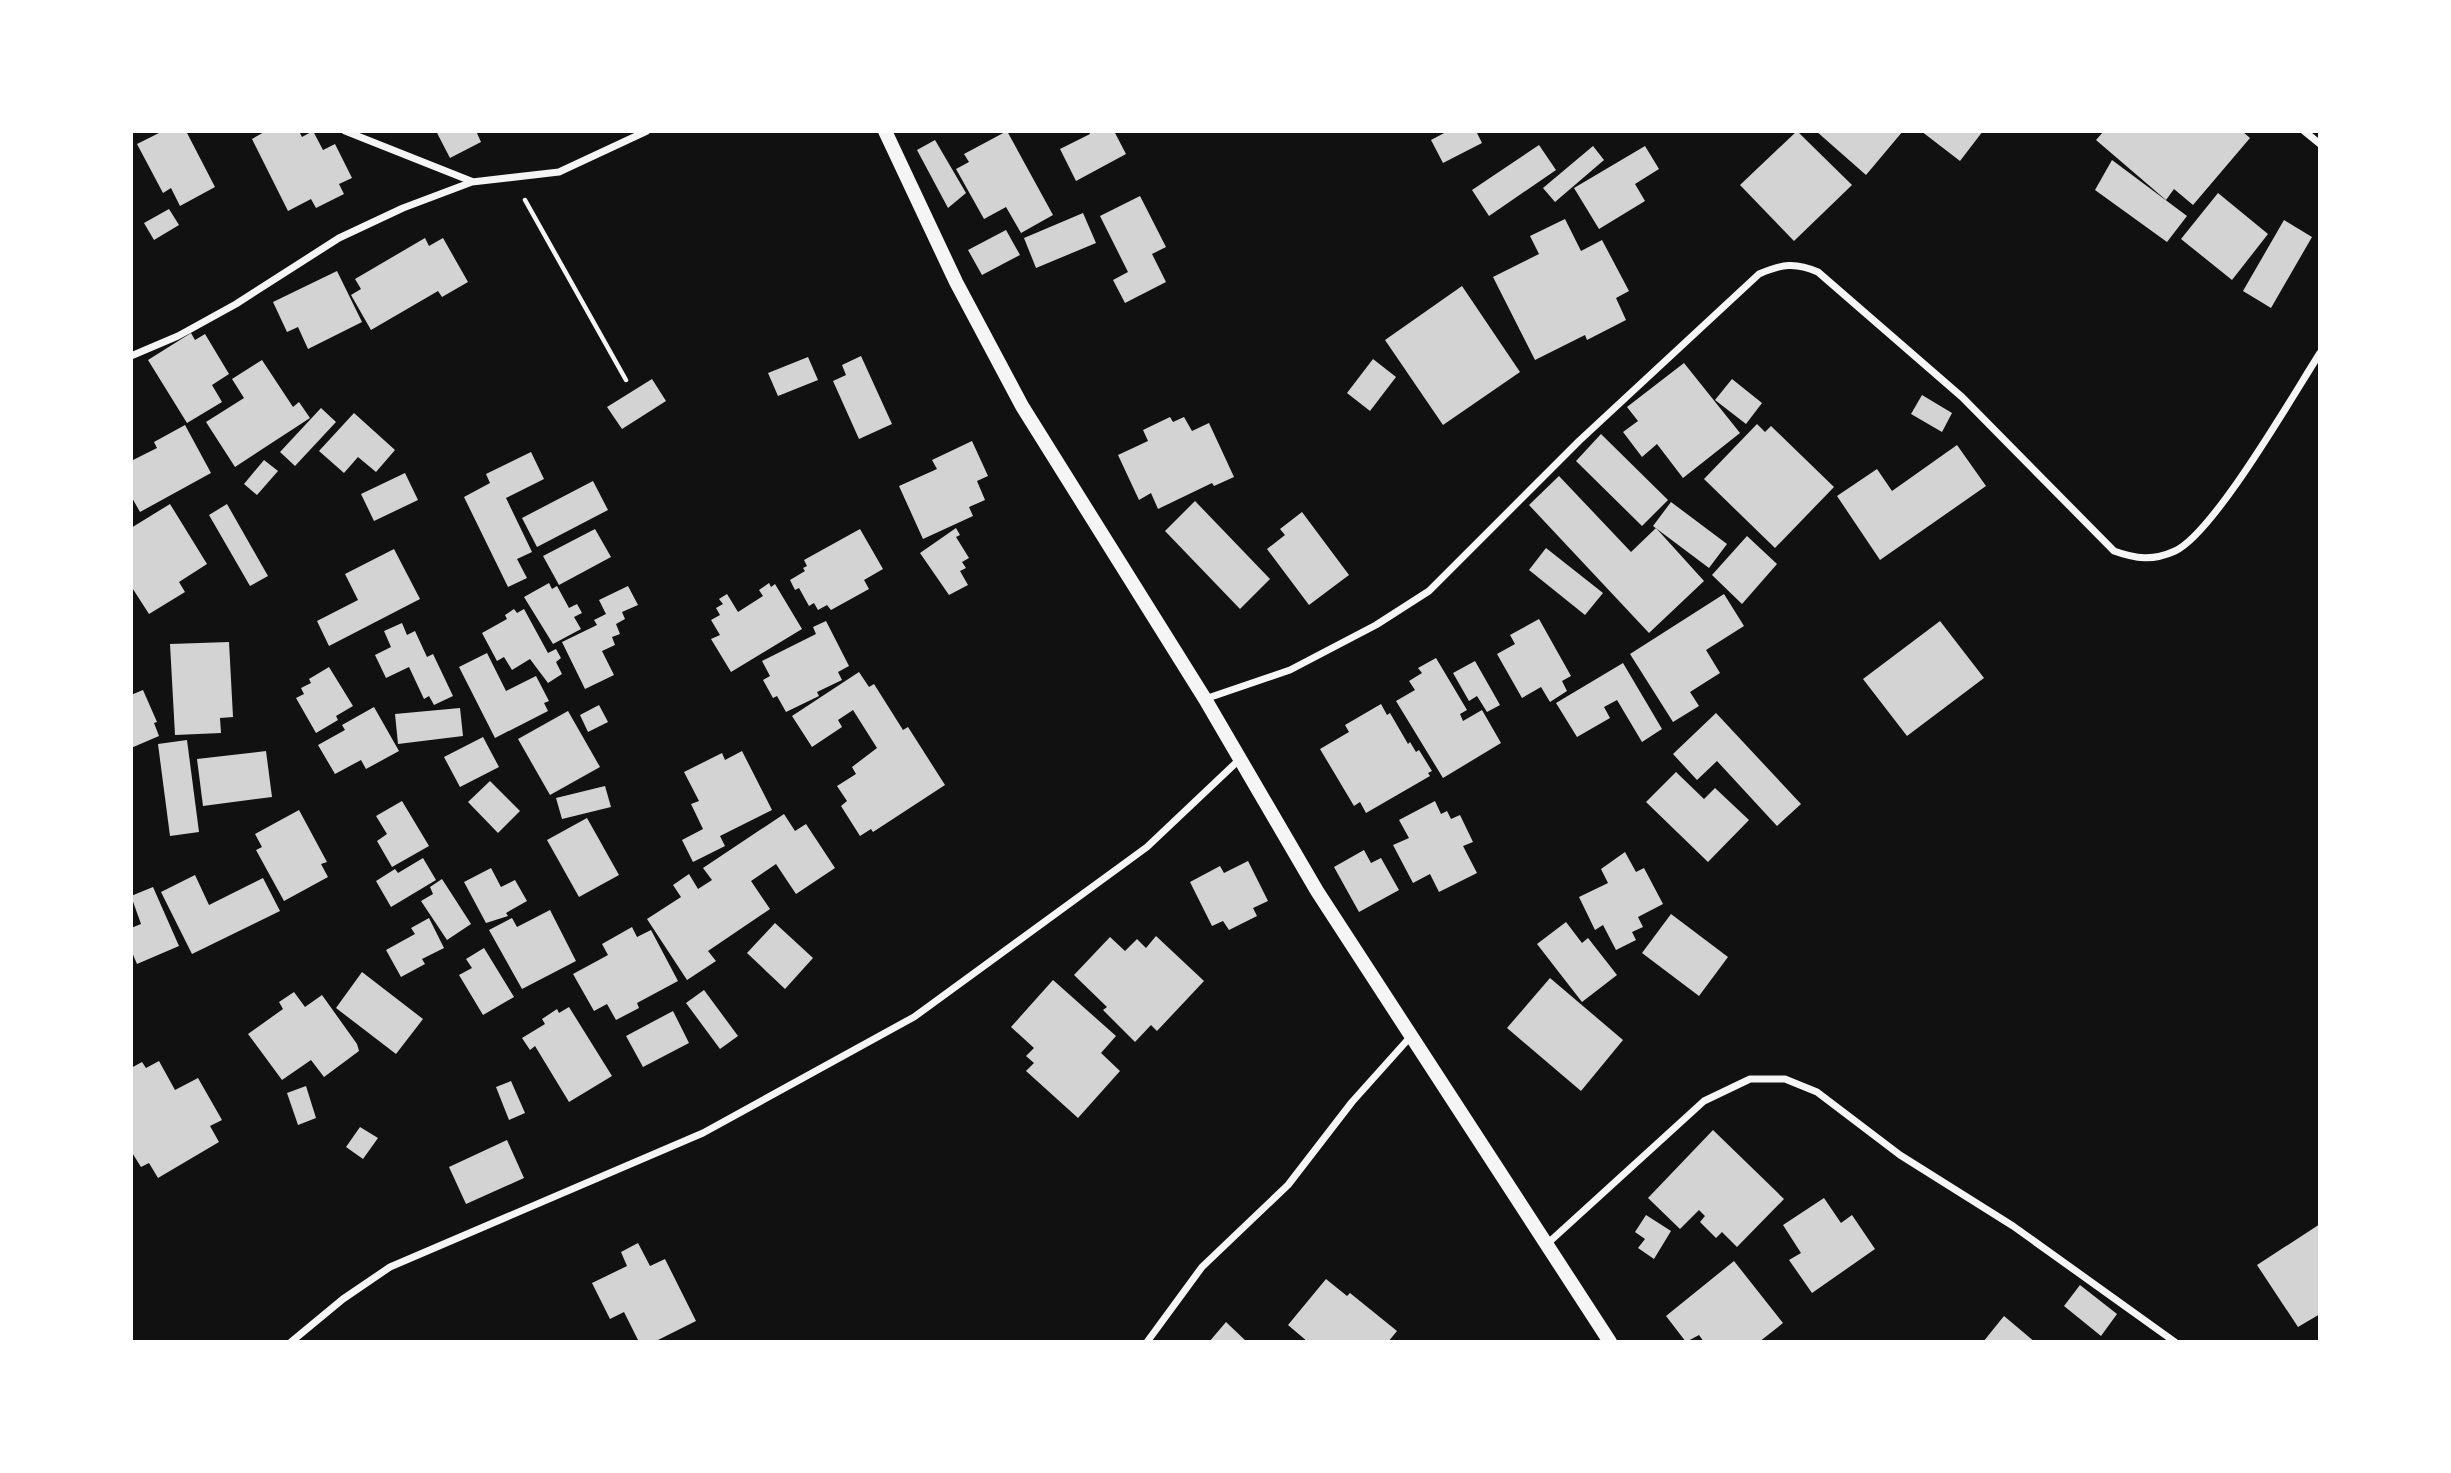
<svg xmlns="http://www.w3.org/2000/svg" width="2451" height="1473" font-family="Quicksand,sans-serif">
	<rect width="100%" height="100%" fill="#111"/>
	<g fill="#d3d3d3">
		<polygon points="163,131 186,131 215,187 180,206 171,188 163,193 137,144"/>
		<polygon points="266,131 299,131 302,137 313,131 323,150 335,144 352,178 339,184 344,194 316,208 311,199 288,211 252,139"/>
		<polygon points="436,131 476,131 481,142 450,158"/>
		<polygon points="1007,131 1053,215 1021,233 1006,207 984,219 956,169 969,162 964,154"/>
		<polygon points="1089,131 1114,131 1126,154 1076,181 1060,149 1090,134"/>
		<polygon points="1448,131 1476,131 1482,143 1443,163 1431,140"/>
		<polygon points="1797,131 1852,185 1794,241 1740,185"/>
		<polygon points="1816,131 1903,131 1866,175"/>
		<polygon points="1921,131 1983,131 1960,161"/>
		<polygon points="2104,131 2242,131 2250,138 2193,205 2174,189 2166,200 2096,140"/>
		<polygon points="935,140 966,193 948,208 917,150"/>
		<polygon points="1539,145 1556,170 1489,216 1472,190"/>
		<polygon points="1593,146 1604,160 1555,202 1543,188"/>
		<polygon points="1645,146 1659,169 1635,184 1645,201 1599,229 1574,188"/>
		<polygon points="2112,160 2187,216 2167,242 2095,190"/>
		<polygon points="2218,193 2268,234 2232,280 2181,239"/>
		<polygon points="1140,196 1166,247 1152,254 1166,282 1125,303 1113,280 1128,272 1100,216"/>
		<polygon points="169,209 179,225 154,240 144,223"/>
		<polygon points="1083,213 1096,243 1036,268 1024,238"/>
		<polygon points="1565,219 1581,251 1602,240 1629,291 1616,298 1626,320 1587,340 1585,335 1535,360 1493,277 1539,254 1530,236"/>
		<polygon points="2284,220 2312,237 2271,308 2243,291"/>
		<polygon points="1006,230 1020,255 982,275 968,250"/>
		<polygon points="425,238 429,246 443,238 468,282 442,297 438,291 371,330 351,295 361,289 355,279"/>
		<polygon points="337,271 362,322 308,349 298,327 287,332 273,302"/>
		<polygon points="1462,286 1520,372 1443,425 1385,340"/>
		<polygon points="191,333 195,340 205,334 229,374 212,385 222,402 187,423 148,360"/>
		<polygon points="861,356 892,424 859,439 833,381 846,375 842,365"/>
		<polygon points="808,357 818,380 778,396 768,373"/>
		<polygon points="1373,359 1396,377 1370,411 1347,393"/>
		<polygon points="262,360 293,407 299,402 310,418 235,467 206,422 244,398 232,379"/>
		<polygon points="1684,363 1740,433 1683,478 1657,444 1642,457 1623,432 1638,421 1627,407"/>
		<polygon points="652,379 666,401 622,429 607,407"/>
		<polygon points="1732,379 1762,403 1746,424 1715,400"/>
		<polygon points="1922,395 1952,413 1942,432 1911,414"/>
		<polygon points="321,408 336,422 295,466 280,452"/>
		<polygon points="354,413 395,450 376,472 358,457 344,473 319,451"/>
		<polygon points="1170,417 1173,422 1184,417 1192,431 1209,423 1234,477 1214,486 1212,483 1158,509 1151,493 1139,500 1118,455 1148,441 1143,430"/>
		<polygon points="1757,424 1765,432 1771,426 1834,487 1775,548 1704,479"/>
		<polygon points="185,425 211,473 140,512 131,496 131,461 157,448 154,442"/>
		<polygon points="1601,434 1668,500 1642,526 1576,461"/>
		<polygon points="972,441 988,476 977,481 985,500 969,507 973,516 923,539 899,486 937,469 932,460"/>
		<polygon points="1957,445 1986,486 1880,560 1837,496 1877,469 1892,491"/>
		<polygon points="531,452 544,479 506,498 532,552 517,559 527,578 508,587 464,497 490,483 486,474"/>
		<polygon points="264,460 278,471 257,495 244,484"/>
		<polygon points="405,473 418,500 374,521 361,494"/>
		<polygon points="1559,476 1631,552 1656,528 1704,581 1649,633 1529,505"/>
		<polygon points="593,481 608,510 537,547 522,518"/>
		<polygon points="1195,501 1270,579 1240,609 1165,531"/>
		<polygon points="1671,502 1727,544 1709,568 1653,526"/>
		<polygon points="170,504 207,564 179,582 185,592 149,614 131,586 131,528"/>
		<polygon points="227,504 268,576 250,586 209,515"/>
		<polygon points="1302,512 1349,575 1309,605 1267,549 1285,535 1280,529"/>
		<polygon points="956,528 960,535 956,537 969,558 962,562 966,568 960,571 968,585 949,595 920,553"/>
		<polygon points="595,529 611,557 559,585 543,556"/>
		<polygon points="860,529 883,569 864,580 869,589 831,610 827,605 818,610 814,603 809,606 799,588 795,590 790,580 805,571 803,568 807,566 804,560"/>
		<polygon points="1747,536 1777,564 1742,604 1712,575"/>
		<polygon points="1546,548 1603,593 1585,615 1529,570"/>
		<polygon points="394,549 420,599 329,646 317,621 358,600 345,574"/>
		<polygon points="549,583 552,589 557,586 569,608 577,604 582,613 574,617 581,629 553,644 524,597"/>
		<polygon points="769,583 771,587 775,584 802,629 731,672 711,639 720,635 711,620 720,615 716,608 723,604 719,599 727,594 738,612 763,596 759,590"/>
		<polygon points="628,586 638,605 622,612 625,619 616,624 620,634 612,637 615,645 602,651 614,675 585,689 562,642 597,625 594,620 606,614 599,600"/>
		<polygon points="1724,594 1744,626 1706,650 1720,673 1690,692 1699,706 1673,722 1630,654"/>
		<polygon points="514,609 517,613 524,609 548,653 556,649 561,658 556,662 562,674 548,683 530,659 512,670 504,657 497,661 482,633 507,619 505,615"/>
		<polygon points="1539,619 1571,676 1562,681 1567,691 1550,702 1541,687 1522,698 1497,654 1515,644 1510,635"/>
		<polygon points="826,621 849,666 838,672 842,680 817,692 819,696 786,712 777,696 773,698 763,680 770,676 762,661 816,634 813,627"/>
		<polygon points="1940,621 1984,678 1907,736 1863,679"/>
		<polygon points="402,623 407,635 415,631 427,657 433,654 453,696 434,705 429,696 424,699 409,667 386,678 375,655 391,647 384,631"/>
		<polygon points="229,642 233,717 220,718 221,733 175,735 170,644"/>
		<polygon points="487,653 506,691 536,676 549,701 544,703 548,711 495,738 459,667"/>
		<polygon points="1436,658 1467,710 1460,714 1463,721 1482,710 1501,743 1443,778 1396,701 1415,690 1409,681 1422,673 1418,668"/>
		<polygon points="1475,661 1500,705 1487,712 1477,696 1469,701 1453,673"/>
		<polygon points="1623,663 1662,729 1642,742 1617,700 1604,707 1610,718 1577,737 1556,703"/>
		<polygon points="329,667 353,706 336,716 338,720 316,733 296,698 304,694 301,688 311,683 309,679"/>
		<polygon points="859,672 869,687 874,684 903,730 908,727 945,785 873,832 871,829 860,836 841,806 847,801 837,786 856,774 852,767 877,748 853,710 838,720 842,727 812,747 792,716"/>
		<polygon points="143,690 157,722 154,723 159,736 131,748 131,695"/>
		<polygon points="1381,704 1387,715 1390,713 1408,744 1410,742 1416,752 1419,750 1432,771 1428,773 1430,776 1366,813 1360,802 1354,806 1320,749 1349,732 1345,725"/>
		<polygon points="599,705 608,722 588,732 580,715"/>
		<polygon points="374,707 399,751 366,769 361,760 335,774 318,745 345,730 342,725"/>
		<polygon points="460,708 463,736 398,744 395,714"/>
		<polygon points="568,711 600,767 550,795 518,739"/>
		<polygon points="1716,713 1801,804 1777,826 1717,761 1697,780 1673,754"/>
		<polygon points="483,737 499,767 460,787 444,757"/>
		<polygon points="187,740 199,832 170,836 158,744"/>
		<polygon points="266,751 272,797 203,806 197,759"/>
		<polygon points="742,751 772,810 720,836 725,846 693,862 682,840 703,829 691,804 699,801 684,772 722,753 725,760"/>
		<polygon points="1676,772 1704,799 1715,788 1749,820 1708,862 1646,802"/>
		<polygon points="490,781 520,811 498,833 468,802"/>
		<polygon points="605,786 611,807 562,819 556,798"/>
		<polygon points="402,801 429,846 392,867 377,841 387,834 376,816"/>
		<polygon points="1435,801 1441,814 1447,811 1451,819 1460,815 1473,842 1463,846 1477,873 1439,892 1430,874 1413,883 1393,845 1409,838 1399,820"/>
		<polygon points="299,810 327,862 321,864 328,877 284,901 256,850 262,847 255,834"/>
		<polygon points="784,814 795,831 806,824 835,868 796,894 776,864 751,881 770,909 708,951 716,961 687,980 647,919 681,897 673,885 689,874 698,889 712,880 703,868"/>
		<polygon points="587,818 619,875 579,897 547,840"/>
		<polygon points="1364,850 1371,863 1381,858 1399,890 1359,912 1334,867"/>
		<polygon points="1625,852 1636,872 1644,868 1663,904 1638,917 1643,927 1632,932 1636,940 1616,950 1603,925 1595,930 1579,897 1608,883 1601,869"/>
		<polygon points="423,858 436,880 391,907 376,881 395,869 398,873"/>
		<polygon points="1248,861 1268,901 1253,908 1257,916 1229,930 1223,921 1212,926 1190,882 1220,866 1224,873"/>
		<polygon points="491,868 501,887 515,880 527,901 506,913 508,916 486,923 464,882"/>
		<polygon points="195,875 209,905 263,878 280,911 192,954 161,892"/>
		<polygon points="442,879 471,924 447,940 421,901 433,894 430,887"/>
		<polygon points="153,887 179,946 137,964 131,950 131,928 141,924 131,896"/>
		<polygon points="550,910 576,961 522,989 489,930 512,918 517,927"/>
		<polygon points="1671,914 1728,957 1699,996 1642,953"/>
		<polygon points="429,918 444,948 422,959 425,964 401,977 386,950 415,934 411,928"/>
		<polygon points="1566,922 1582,943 1588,938 1617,975 1582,1002 1537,944"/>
		<polygon points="775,923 813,958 785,989 747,953"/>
		<polygon points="632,927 637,937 651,930 678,981 637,1003 639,1008 616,1020 607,1004 594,1011 573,974 608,955 602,944"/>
		<polygon points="1156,936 1204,981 1157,1031 1151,1025 1135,1042 1103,1010 1107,1007 1074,975 1110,937 1125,951 1137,939 1146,948"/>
		<polygon points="484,948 514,997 483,1015 459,975 472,968 466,959"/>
		<polygon points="362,972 423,1019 396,1054 336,1008"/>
		<polygon points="1550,978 1623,1040 1581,1091 1507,1028"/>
		<polygon points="1053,980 1116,1036 1101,1053 1120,1071 1078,1118 1026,1071 1034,1063 1026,1056 1034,1048 1011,1027"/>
		<polygon points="704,990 738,1036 720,1049 686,1003"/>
		<polygon points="294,992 305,1007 322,995 357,1044 359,1051 324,1077 311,1060 282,1080 248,1034 283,1009 279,1002"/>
		<polygon points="569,1007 612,1076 569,1102 535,1046 530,1050 522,1038 545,1024 542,1019 557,1009 559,1013"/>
		<polygon points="673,1011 689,1043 643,1067 626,1036"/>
		<polygon points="159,1061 175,1090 198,1078 222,1120 210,1126 219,1142 158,1178 149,1163 141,1167 131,1151 131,1068 142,1062 146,1068"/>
		<polygon points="511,1081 525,1113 509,1120 496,1087"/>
		<polygon points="306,1086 316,1118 298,1125 287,1093"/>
		<polygon points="360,1127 378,1138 363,1159 346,1147"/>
		<polygon points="1713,1130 1784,1199 1737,1247 1722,1232 1716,1238 1700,1222 1705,1216 1699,1210 1680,1229 1648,1198"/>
		<polygon points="507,1140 524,1178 466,1204 449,1167"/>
		<polygon points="1824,1198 1841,1223 1852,1215 1875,1249 1812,1293 1789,1260 1801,1253 1783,1225"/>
		<polygon points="1646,1215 1671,1231 1654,1259 1638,1248 1645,1239 1635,1232"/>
		<polygon points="2320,1224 2320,1314 2298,1327 2257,1265"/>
		<polygon points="638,1243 650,1266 665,1259 696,1321 654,1342 639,1342 624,1312 610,1319 592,1283 627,1266 621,1252"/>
		<polygon points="1734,1261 1783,1323 1759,1342 1704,1342 1699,1335 1686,1342 1666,1316"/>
		<polygon points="1326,1279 1347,1296 1350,1293 1397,1331 1388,1342 1308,1342 1288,1325"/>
		<polygon points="2080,1285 2117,1314 2101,1336 2064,1306"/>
		<polygon points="2004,1316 2035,1342 1983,1342"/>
		<polygon points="1226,1322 1247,1342 1209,1342"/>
	</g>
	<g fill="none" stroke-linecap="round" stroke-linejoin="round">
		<polyline stroke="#f5f5f5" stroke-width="4.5" points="525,200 626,380"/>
		<g stroke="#f5f5f5" stroke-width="7">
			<polyline points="345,131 471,181"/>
			<polyline points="2304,131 2320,144"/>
			<polyline points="131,356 178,336 236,304 339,238 403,208 472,182 559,172 647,131"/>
			<path d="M1205 699 1290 670 1376 625 1429 591 1579 441 1759 274C1782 264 1795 262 1818 272L1962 397 2114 551C2136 559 2153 561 2175 551 2214 533 2293 395 2320 353"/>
			<polyline points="1547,1244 1704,1101 1750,1079 1785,1079 1817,1092 1900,1155 2013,1226 2175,1342"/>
			<polyline points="291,1342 343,1299 390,1267 703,1133 914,1017 1147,847 1240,759"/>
			<polyline points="1147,1342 1202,1267 1288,1185 1352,1102 1412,1035"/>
		</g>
		<polyline stroke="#f5f5f5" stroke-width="14" points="885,131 956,282 1022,406 1205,699 1317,891 1610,1342"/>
	</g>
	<rect width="2451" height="1473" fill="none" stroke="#ffffff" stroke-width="266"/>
</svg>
